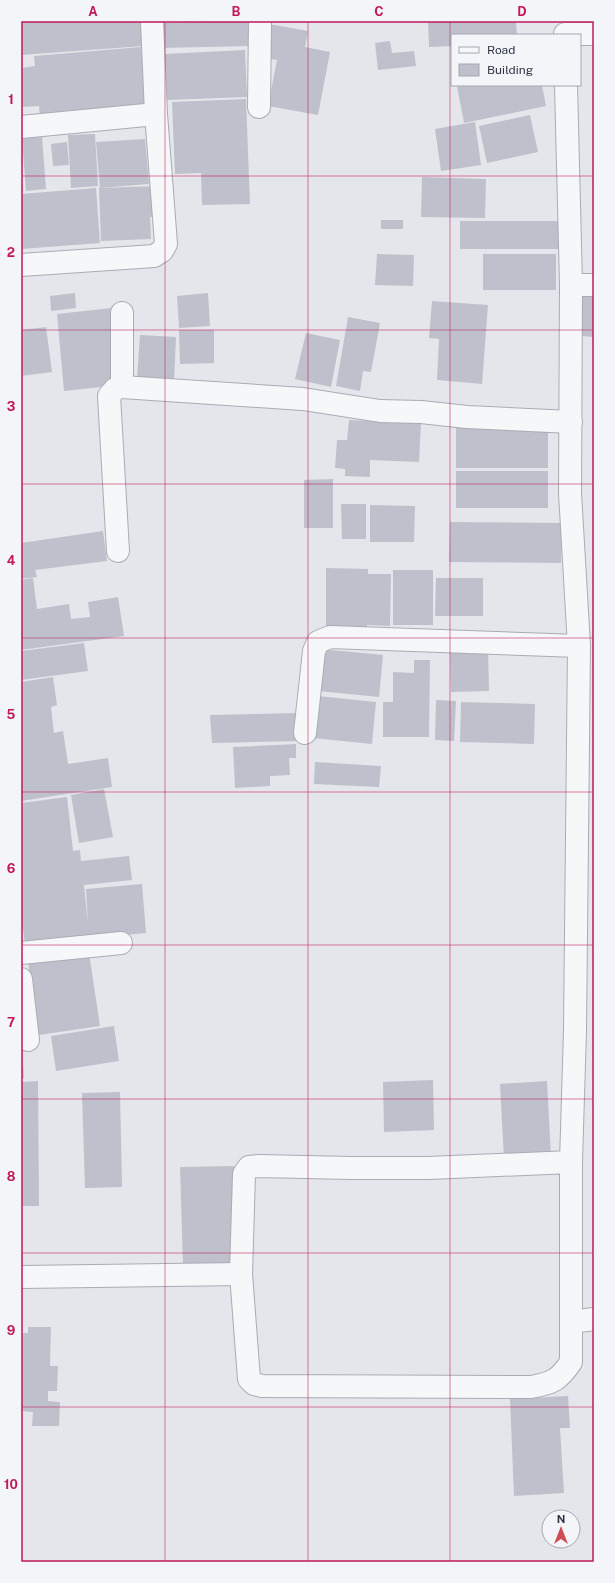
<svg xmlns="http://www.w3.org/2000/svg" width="615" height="1583" font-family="'Public Sans',sans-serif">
	<rect width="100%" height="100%" fill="#e4e6eb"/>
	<g fill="#bec1cb">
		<polygon points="21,21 142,21 144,46 21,55"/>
		<polygon points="250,21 251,46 160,48 159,23"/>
		<polygon points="428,21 516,21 517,35 452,35 452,46 429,47"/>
		<polygon points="269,24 308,31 305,47 330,52 318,115 268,106 277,60 263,58"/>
		<polygon points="390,41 392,53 414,51 416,66 378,70 375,43"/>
		<polygon points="141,47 147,108 40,118 39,106 21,107 21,68 35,66 34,56"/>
		<polygon points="245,50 247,97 167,100 165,54"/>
		<polygon points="463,85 542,85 546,106 464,123 457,86"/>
		<polygon points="246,99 250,204 202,205 201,173 175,174 172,102"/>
		<polygon points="530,115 538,152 487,163 479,126"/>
		<polygon points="475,122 481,165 441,171 435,129"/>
		<polygon points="95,134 98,186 71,188 68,135"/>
		<polygon points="42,137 46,189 26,191 22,138"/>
		<polygon points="145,139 149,184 100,188 96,142"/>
		<polygon points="67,142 69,165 53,166 51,144"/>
		<polygon points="422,177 486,179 485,218 421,217"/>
		<polygon points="21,179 22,179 23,191 21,191"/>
		<polygon points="159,186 160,216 150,217 151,239 101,241 99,188"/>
		<polygon points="96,188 100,243 21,249 21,194"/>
		<rect x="381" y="220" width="22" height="9"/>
		<rect x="460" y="221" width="98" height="28"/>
		<polygon points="377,254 414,255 413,286 375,285"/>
		<rect x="483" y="254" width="73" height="36"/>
		<polygon points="583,290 594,290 594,337 581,336"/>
		<polygon points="75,293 76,308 51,311 50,296"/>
		<polygon points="208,293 210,326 179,328 177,296"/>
		<polygon points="432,301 488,305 482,384 437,380 439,339 429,338"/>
		<polygon points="112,308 119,385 64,391 57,314"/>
		<polygon points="348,317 380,323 371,372 363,371 360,391 336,386"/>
		<polygon points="46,327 52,372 21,376 21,330"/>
		<polygon points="179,330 214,330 214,363 180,364"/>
		<polygon points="306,333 340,340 331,387 295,379"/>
		<polygon points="140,335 176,337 174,382 137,379"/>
		<polygon points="349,420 421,423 419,462 370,460 370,477 345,476 345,469 335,468 337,440 347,440"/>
		<rect x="456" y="426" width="92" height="42"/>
		<rect x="456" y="471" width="92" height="37"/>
		<polygon points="333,479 333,528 304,528 304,480"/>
		<polygon points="341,504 366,504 366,539 342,539"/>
		<polygon points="370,505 415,506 414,542 370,542"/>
		<polygon points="450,522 562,523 561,563 449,562"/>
		<polygon points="103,531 107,561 35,570 37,577 21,579 21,543"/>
		<polygon points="326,568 368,569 368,574 391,574 390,626 367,625 367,630 326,629"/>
		<rect x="393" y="570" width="40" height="55"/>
		<polygon points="33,578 37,609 69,604 71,619 90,617 88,602 118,597 124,636 21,650 21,580"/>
		<polygon points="436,578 483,578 483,616 435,616"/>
		<polygon points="84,643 88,671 21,680 21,651"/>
		<polygon points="488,648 489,691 451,692 450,649"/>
		<polygon points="321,649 383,655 379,697 318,691"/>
		<polygon points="414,660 430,660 429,737 383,737 383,702 393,702 393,672 414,673"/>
		<polygon points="53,677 57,705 51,707 54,733 63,731 68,764 108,758 112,787 21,801 21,682"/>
		<polygon points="318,696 376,702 372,744 313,738"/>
		<polygon points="436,700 456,701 454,741 435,740"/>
		<polygon points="461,702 535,704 534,744 460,742"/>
		<polygon points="299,713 300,741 212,743 210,715"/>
		<polygon points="296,744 296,758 289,758 290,775 270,776 270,786 235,788 233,747"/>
		<polygon points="315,762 381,766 379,787 314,784"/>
		<polygon points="104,789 113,837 79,843 71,795"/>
		<polygon points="67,797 73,851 80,850 81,861 129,856 132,880 84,885 82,867 88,923 86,889 142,884 146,933 25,944 21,914 21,803"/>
		<polygon points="89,953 100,1026 39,1035 28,962"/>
		<polygon points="114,1026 119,1061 56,1071 51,1036"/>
		<polygon points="21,1046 22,1046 24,1078 21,1078"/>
		<polygon points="433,1080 434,1130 384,1132 383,1082"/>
		<polygon points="38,1081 39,1206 21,1206 21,1082"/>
		<polygon points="547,1081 551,1156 504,1159 500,1084"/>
		<polygon points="120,1092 122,1187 85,1188 82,1093"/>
		<polygon points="234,1166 237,1265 183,1266 180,1167"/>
		<polygon points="28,1327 51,1327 50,1366 58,1366 57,1391 48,1391 48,1401 60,1402 59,1426 32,1426 33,1412 21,1411 21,1333 28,1333"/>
		<polygon points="568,1396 570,1428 560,1428 564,1493 514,1496 510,1399"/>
	</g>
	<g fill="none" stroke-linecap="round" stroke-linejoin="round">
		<g stroke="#a9acb5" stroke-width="24">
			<g id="street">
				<polyline points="565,34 594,34"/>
				<path d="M566 85 571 285 570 493 579 646 575 1031 571 1162 428 1168H351L259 1166 249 1167 244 1174 241 1274 249 1379 254 1384 262 1386 531 1387C553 1383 559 1380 571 1362V1162"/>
				<polyline points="259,107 260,21"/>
				<polyline points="21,127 156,114"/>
				<polyline points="21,265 154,256 162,251 166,244 156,114 152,21"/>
				<polyline points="571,285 594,285"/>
				<polyline points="122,387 122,313"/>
				<polyline points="118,551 109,396 115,389 122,387 303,399 380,411 421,412 467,417 571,422"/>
				<polyline points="305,733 314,651 318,642 330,637 579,646"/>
				<polyline points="21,953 121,943"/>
				<polyline points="21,979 28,1040"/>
				<polyline points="21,1277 241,1274"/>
				<polyline points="571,1322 594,1319"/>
			</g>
		</g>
		<use href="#street" stroke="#f6f7f9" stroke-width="22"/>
	</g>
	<path fill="none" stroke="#c2185b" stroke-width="1" stroke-opacity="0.55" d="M165 21V1562M308 21V1562M450 21V1562M21 176H594M21 330H594M21 484H594M21 638H594M21 792H594M21 945H594M21 1099H594M21 1253H594M21 1407H594"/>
	<rect width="615" height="1583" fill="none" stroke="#f3f5f8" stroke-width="44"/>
	<rect x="451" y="34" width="130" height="52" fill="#f3f5f8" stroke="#a3a7b0"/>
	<rect x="459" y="47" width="20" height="6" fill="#f6f7f9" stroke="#a3a7b0"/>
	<text x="487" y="54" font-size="12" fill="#2b3243">Road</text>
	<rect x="459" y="64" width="20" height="12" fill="#bec1cb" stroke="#a3a7b0"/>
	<text x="487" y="74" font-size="12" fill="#2b3243">Building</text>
	<g transform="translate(561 1529)"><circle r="19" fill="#f3f5f8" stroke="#a3a7b0"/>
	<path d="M0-3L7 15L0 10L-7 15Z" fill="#cc4d54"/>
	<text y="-6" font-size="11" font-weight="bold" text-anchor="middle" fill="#2b3243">N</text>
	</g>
	<rect x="22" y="22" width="571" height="1539" fill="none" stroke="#c2185b" stroke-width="1.5"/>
	<g font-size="13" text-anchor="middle" font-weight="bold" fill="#c2185b">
		<text x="93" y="16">A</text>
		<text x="236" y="16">B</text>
		<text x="379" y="16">C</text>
		<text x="522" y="16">D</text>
		<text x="11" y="104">1</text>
		<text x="11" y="257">2</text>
		<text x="11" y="411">3</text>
		<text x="11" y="565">4</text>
		<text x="11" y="719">5</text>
		<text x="11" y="873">6</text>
		<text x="11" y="1027">7</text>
		<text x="11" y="1181">8</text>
		<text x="11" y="1335">9</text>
		<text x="11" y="1489">10</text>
	</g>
</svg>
